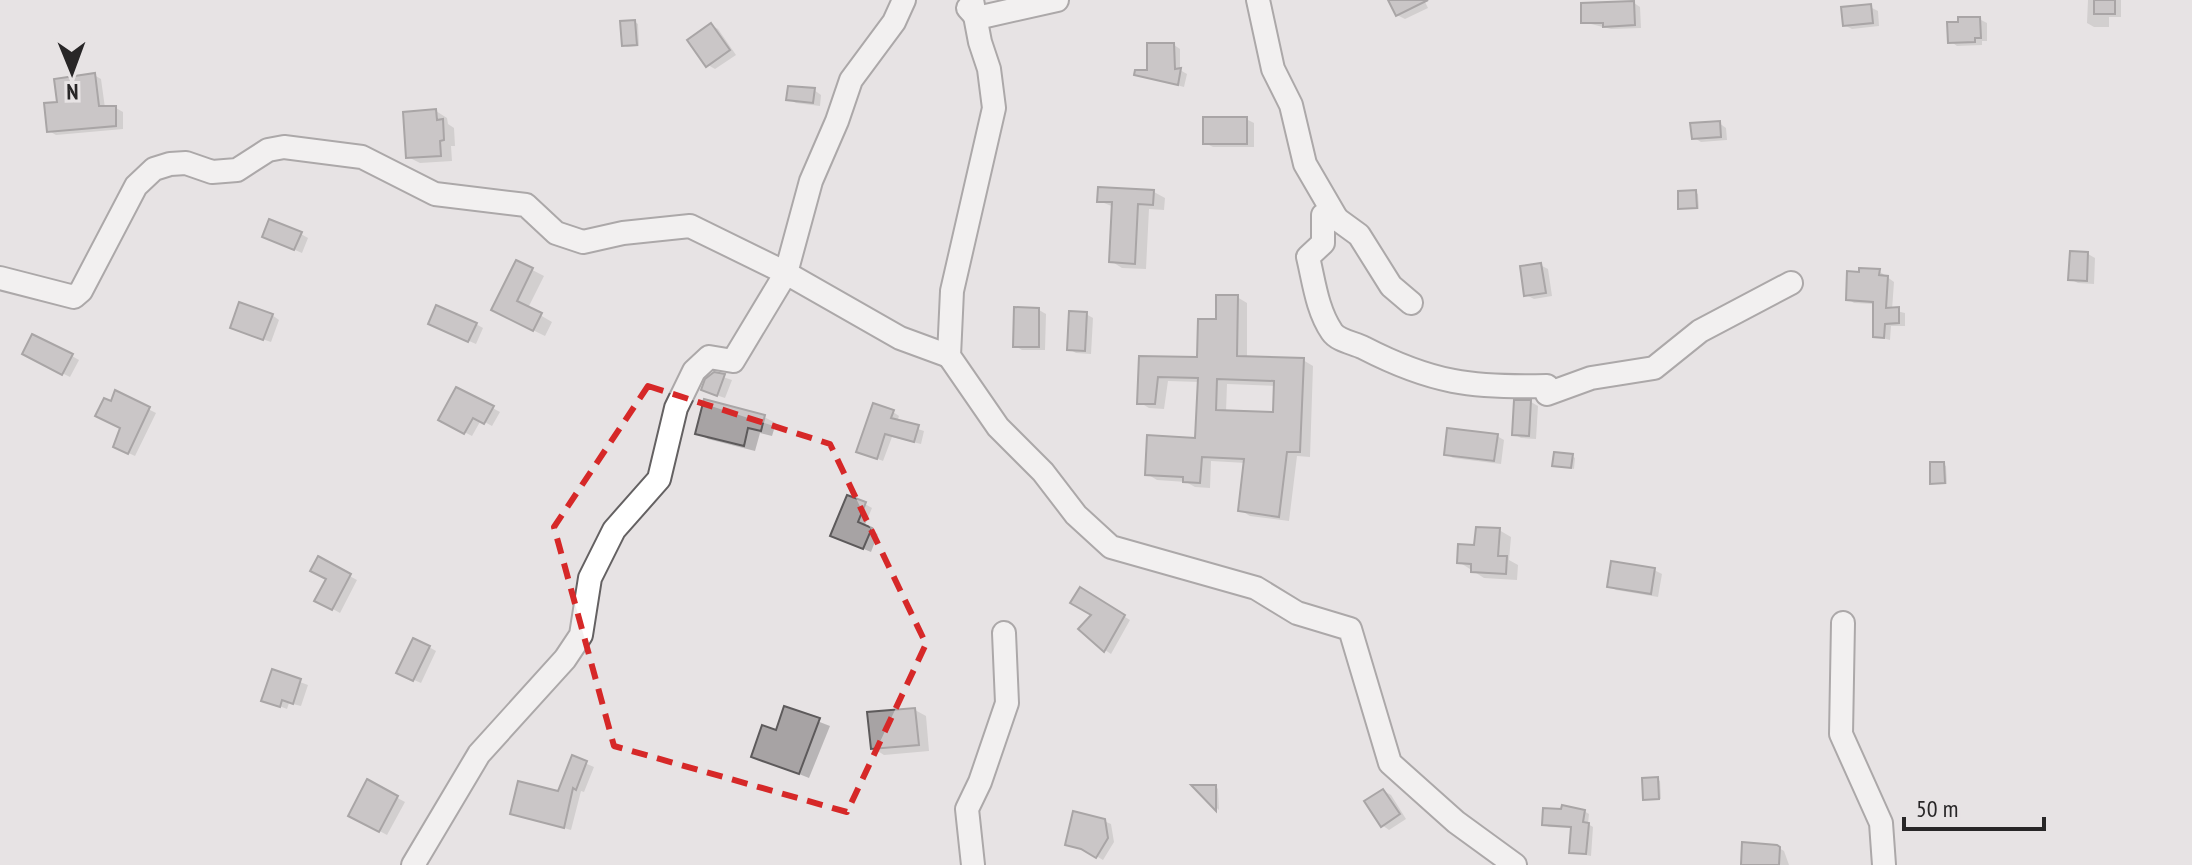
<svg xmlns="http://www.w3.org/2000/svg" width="2192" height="865" font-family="'PT Sans Narrow',sans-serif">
	<rect width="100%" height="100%" fill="#e7e3e4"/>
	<g fill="#0003" fill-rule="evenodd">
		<polygon points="1395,0 1424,0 1428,8 1405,19 1397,15"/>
		<polygon points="2088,0 2121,0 2121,17 2109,17 2109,27 2094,27 2087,23"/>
		<polygon points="1634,3 1640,7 1641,28 1611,29 1583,22"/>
		<polygon points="1870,7 1878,11 1879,26 1852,29 1844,25"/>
		<polygon points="1979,19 1987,23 1987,41 1982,41 1982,45 1957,46 1950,41"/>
		<polygon points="635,22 638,24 639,46 627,47 624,45"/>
		<polygon points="711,25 718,29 736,55 715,69 708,65"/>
		<polygon points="1174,45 1180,49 1180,70 1187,74 1184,87 1136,74 1149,72"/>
		<polygon points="94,75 101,79 105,108 116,108 123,112 123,129 56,135 49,131 59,103"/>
		<polygon points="814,90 821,95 820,106 796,103 788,99"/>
		<polygon points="436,111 447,118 448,124 454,128 455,146 451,146 452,161 420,163 408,157"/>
		<polygon points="1246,119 1254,123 1254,147 1213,147 1205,143"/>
		<polygon points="1719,123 1726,128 1727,140 1701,142 1693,137"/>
		<polygon points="1154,192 1165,198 1164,210 1149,209 1146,269 1122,268 1111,261 1114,207 1099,201"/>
		<polygon points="1695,192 1698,194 1699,209 1680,208"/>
		<polygon points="301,234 308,238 302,253 272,240"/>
		<polygon points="2088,254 2095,258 2094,284 2078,283 2070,279"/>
		<polygon points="517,262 544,276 528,308 552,322 545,336 504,316"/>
		<polygon points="1540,265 1548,269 1552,296 1534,299 1526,295"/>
		<polygon points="1879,271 1894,282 1892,310 1905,313 1905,326 1891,326 1890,340 1875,336 1875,304 1854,303 1848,299"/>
		<path d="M1237 297 1247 303V358L1303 360 1313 366 1310 457 1297 456 1289 521 1250 516 1240 510 1246 463 1211 461 1210 488 1195 487 1186 482 1157 480 1147 474 1197 440 1200 382 1168 381 1164 409 1149 408 1139 402 1141 358 1199 359 1218 321ZM1227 384 1276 386 1275 414 1226 412Z"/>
		<polygon points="1039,310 1046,314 1045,350 1022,350 1015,346"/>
		<polygon points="1086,314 1093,318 1091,354 1076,353 1069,349"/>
		<polygon points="272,315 279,320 271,342 239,331"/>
		<polygon points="476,324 483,328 476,344 437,327"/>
		<polygon points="24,354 72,356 79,360 70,377"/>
		<polygon points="714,374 732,380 725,398 710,393"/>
		<polygon points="457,389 500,412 492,426 481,420 472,436 441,420"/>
		<polygon points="116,393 156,413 135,456 122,450 123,428 112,403"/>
		<polygon points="1515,402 1531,402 1538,406 1536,439 1521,438 1514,434"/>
		<polygon points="893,412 899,416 897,422 924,431 921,444 892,437 883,461 858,451"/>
		<polygon points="764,417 776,423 772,436 760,433 755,451 708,439 697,433"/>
		<polygon points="1497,436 1504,440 1501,464 1453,458 1446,454"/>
		<polygon points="1572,456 1575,458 1574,469 1555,465"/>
		<polygon points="1943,464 1946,466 1947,484 1935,484 1932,483"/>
		<polygon points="865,504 872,508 864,527 878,534 871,552 840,539"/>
		<polygon points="1499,530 1511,537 1509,560 1518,565 1517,580 1484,578 1459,562"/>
		<polygon points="318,559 357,580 340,613 317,600 328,579"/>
		<polygon points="1654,570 1662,574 1658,597 1616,590 1609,586"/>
		<polygon points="1081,590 1130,620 1111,654 1105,650 1094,615"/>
		<polygon points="429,647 436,651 421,683 405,676"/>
		<polygon points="273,672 308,685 301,706 289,703 287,709 264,700"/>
		<polygon points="786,709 830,726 809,778 754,756 777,733"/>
		<polygon points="915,710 926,716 929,751 884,755 873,748"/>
		<polygon points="573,758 594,767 584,792 581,791 571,830 512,813 559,793"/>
		<polygon points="1657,779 1660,781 1661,799 1647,800 1644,798"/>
		<polygon points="368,782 405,802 387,835 350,815"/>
		<polygon points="1216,787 1218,789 1219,810 1196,788"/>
		<polygon points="1384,791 1391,795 1406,819 1389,830 1382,825"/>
		<polygon points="1584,811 1589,814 1588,824 1593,827 1591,856 1571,852 1573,828 1549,827 1544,824"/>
		<polygon points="1104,821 1111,824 1114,842 1103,860 1088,851 1067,844"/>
		<polygon points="1777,847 1784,851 1789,865 1742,865"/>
	</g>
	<g fill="#a7a3a4" stroke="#5d5a5b" stroke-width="2" fill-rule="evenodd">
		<polygon points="1388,0 1428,0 1396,16"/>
		<rect x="2094" y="0" width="21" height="14"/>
		<polygon points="1634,1 1635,25 1603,27 1603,23 1581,23 1581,3"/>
		<polygon points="1871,4 1873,23 1843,26 1841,7"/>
		<polygon points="1958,17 1980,17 1981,38 1975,38 1975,42 1948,43 1947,22 1958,22"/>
		<polygon points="635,20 637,45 622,46 620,21"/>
		<polygon points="711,23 730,50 706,67 687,40"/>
		<polygon points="1147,43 1174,43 1175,69 1181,68 1178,85 1134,75 1135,70 1147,70"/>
		<polygon points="95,73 99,106 116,106 116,126 47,132 44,103 57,102 54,79"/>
		<polygon points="788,86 815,88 813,103 786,100"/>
		<polygon points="436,109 437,120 443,119 444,140 440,141 441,156 406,158 403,112"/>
		<rect x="1203" y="117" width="44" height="27"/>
		<polygon points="1720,121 1721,137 1692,139 1690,123"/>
		<polygon points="1098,187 1154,190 1153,205 1138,204 1135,264 1109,262 1112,202 1097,202"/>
		<polygon points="1696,190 1697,208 1678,209 1678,191"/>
		<polygon points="269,219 302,232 294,250 262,237"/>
		<polygon points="2070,251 2088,252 2087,281 2068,280"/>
		<polygon points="516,260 533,268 517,301 542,313 533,331 491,310"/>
		<polygon points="1541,263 1546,293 1524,296 1520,266"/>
		<polygon points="1859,268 1880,269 1879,275 1888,276 1886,308 1899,307 1899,323 1885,324 1884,338 1873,337 1873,302 1846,300 1847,271 1859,272"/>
		<path d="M1216 295H1238L1237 356 1304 358 1300 452H1287L1279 517 1238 511 1244 459 1202 457 1200 483 1183 482V477L1145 475 1147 435 1195 438 1198 378 1158 377 1155 404H1137L1139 356 1197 357 1198 319H1216ZM1217 379 1274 381 1273 412 1216 410Z"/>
		<polygon points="239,302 273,314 263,340 230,328"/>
		<polygon points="436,305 477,323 468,342 428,324"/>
		<polygon points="1014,307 1039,308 1039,347 1013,347"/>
		<polygon points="1069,311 1087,312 1085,351 1067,350"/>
		<polygon points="32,334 73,354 62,375 22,354"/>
		<polygon points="714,372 725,374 717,396 701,390 705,379"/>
		<polygon points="456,387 494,406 484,424 473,418 464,434 438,420"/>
		<polygon points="115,390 150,407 128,454 113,447 120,428 95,416 104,398 111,401"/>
		<polygon points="704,399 765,415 761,431 748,428 744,446 695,434"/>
		<polygon points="1514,400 1531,400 1529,436 1512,435"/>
		<polygon points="873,403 894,410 891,418 919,425 914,442 885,434 877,459 856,452"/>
		<polygon points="1447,428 1498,434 1494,461 1444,455"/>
		<polygon points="1554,452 1573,454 1571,468 1552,466"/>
		<polygon points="1930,462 1944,462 1945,483 1930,484"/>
		<polygon points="847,495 866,502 858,522 872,528 863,549 830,536"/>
		<polygon points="1476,527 1500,528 1498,556 1507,556 1506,574 1471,572 1471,564 1457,563 1458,544 1474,545"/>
		<polygon points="318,556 351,574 332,610 314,601 326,579 310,571"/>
		<polygon points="1611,561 1655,568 1651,594 1607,587"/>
		<polygon points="1080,587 1125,615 1104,652 1078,629 1091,615 1070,603"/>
		<polygon points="413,638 430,646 413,681 396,673"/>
		<polygon points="272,669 301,679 293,704 282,700 280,707 261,701"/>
		<polygon points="784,706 820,718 799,774 751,757 762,725 776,730"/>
		<polygon points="915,708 919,745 871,749 867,712"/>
		<polygon points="572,755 587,761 576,790 573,788 564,828 510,814 518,781 558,791"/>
		<polygon points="1658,777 1659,799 1643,800 1642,778"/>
		<polygon points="367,779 398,796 379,832 348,816"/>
		<polygon points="1191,785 1216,785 1216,811"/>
		<polygon points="1383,789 1400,814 1381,827 1364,801"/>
		<polygon points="1562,805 1585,810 1583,822 1589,823 1586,854 1569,853 1571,827 1542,825 1543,808 1561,809"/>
		<polygon points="1073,811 1105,819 1108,838 1096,858 1081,849 1065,845"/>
		<polygon points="1742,842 1777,845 1780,847 1779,865 1741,865"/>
	</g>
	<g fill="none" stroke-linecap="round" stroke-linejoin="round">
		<g stroke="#646162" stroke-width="26">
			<g id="minor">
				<polyline points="972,0 980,42 989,69 994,108 952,291 949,356 998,427 1043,472 1076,515 1111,547 1256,588 1297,613 1350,629 1390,763 1456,822 1515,865"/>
				<path d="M1258 0 1273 69 1291 105 1305 164 1337 219 1323 215V243L1308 257C1314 282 1317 310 1332 332 1338 341 1355 343 1364 348 1432 383 1472 388 1547 386"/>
				<polyline points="968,8 977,18 1057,0"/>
				<polyline points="1337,219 1359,235 1391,286 1411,303"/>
				<polyline points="0,278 74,297 81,291 136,186 154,169 170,164 186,163 212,172 237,170 268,150 284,147 362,157 435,194 526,205 556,233 583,242 623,233 690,226 786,273 900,338 949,356"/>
				<polyline points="1547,394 1591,378 1654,368 1700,331 1791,283"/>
				<polyline points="1843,623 1841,734 1881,823 1884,865"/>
				<polyline points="413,865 479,754 565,659 581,635 590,578 614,530 659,479 676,408 694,371 709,357 733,361 786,273 811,181 837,121 851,80 894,22 904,0"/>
				<polyline points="973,865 967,809 980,782 1007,703 1004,633"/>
			</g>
		</g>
		<use href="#minor" stroke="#fff" stroke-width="22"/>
	</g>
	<path d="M0 0H2192V865H0ZM648 386 830 444 926 644 847 812 614 746 554 527Z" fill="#e7e3e4" fill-opacity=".55" fill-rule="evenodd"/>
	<path fill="none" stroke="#d62828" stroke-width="6" stroke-dasharray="16 10" stroke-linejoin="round" d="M648 386 830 444 926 644 847 812 614 746 554 527Z"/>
	<g transform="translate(72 72) rotate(179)" stroke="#e7e3e4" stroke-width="6" paint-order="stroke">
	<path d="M0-6L14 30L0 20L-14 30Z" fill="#282627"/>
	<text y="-12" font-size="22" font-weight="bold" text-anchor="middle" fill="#282627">N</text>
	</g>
	<path d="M1904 817v12h140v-12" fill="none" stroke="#282627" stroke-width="4"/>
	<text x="1916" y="817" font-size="24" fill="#282627" stroke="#e7e3e4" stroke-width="6" paint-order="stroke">50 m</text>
</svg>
